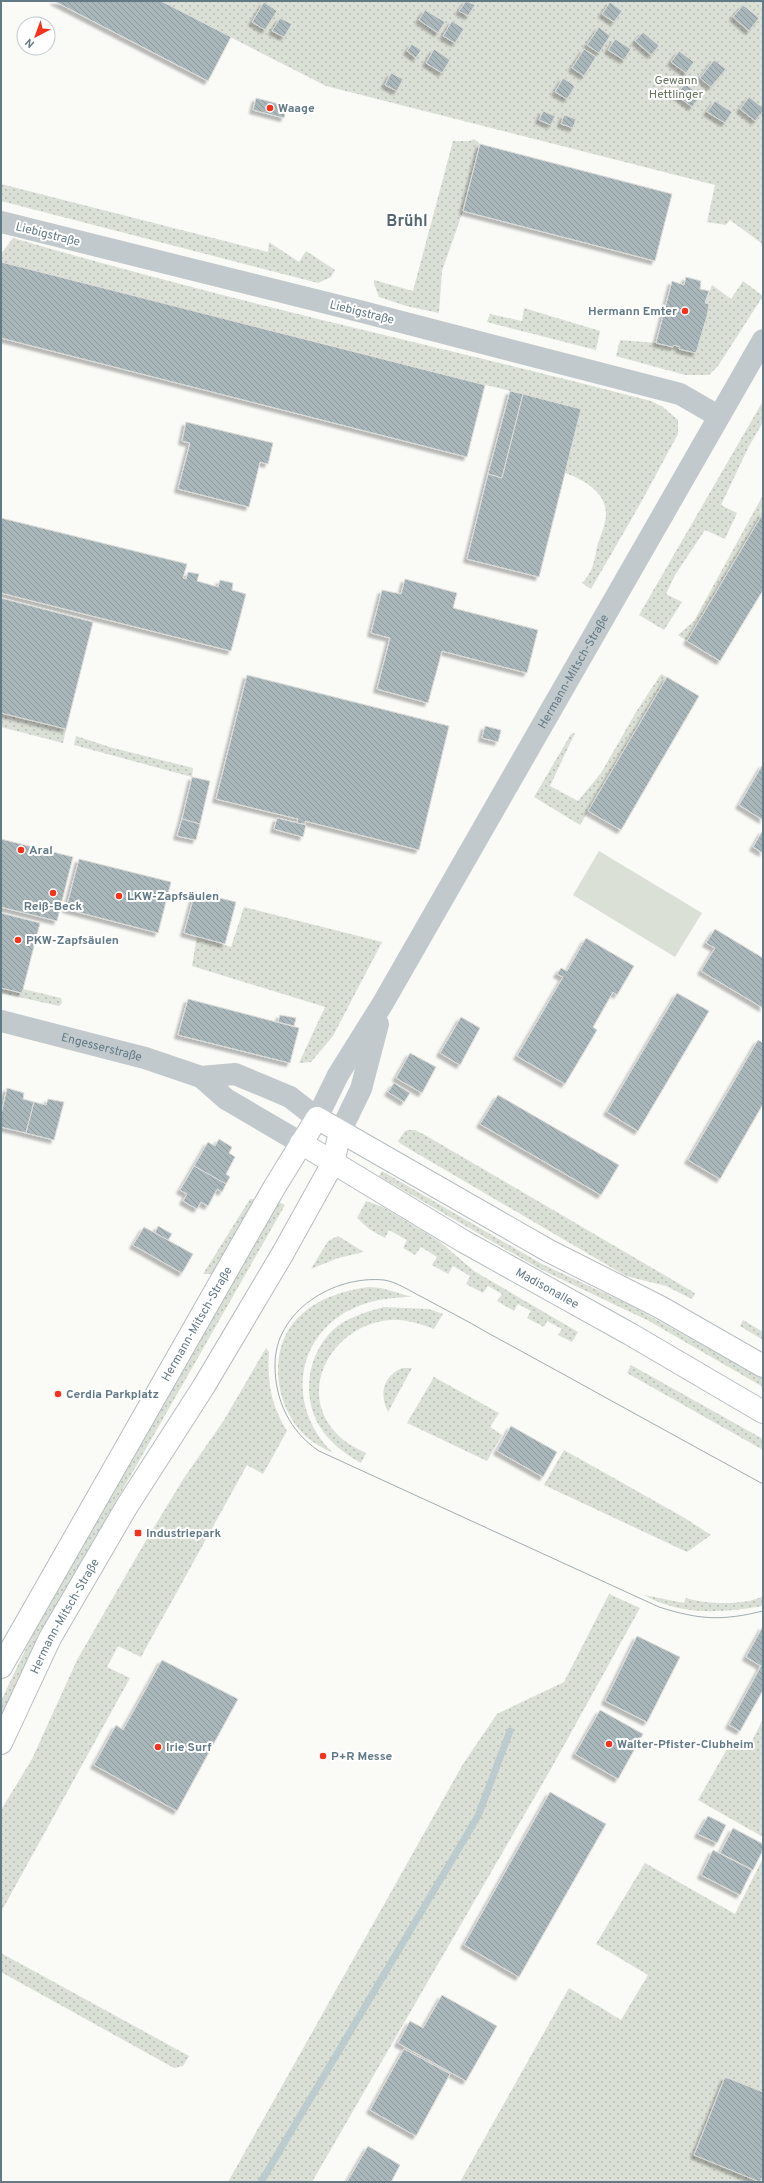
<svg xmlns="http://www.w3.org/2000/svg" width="764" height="2183" font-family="Overpass,sans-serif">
	<defs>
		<pattern id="grass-dots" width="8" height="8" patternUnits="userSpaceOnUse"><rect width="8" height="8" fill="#dbe0d6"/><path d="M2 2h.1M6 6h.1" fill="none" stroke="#b5bbb3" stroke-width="1.8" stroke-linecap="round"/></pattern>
		<pattern id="building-back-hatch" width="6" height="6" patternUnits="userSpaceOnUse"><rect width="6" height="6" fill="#a9b6ba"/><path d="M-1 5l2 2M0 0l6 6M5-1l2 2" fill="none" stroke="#8d999d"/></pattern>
		<filter id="shadow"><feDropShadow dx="-3.5" dy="3.5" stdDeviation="1" flood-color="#0004"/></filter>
	</defs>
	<rect width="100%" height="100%" fill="#fafaf7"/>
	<g fill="url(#grass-dots)">
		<polygon points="160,1 763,1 763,253 761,243 730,220 726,225 707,222 715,185 326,86"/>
		<polygon points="474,139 480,144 463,211 442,271 439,313 406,306 379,297 374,284 374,280 413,291 453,141 469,141"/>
		<polygon points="1,184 268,252 269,242 299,262 306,251 335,270 331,277 318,283 1,201"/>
		<path d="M13 238C224 300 439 346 651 401L663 407 678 420V434L639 506 591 589 582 583C593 572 594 562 597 547 600 537 606 524 606 514 606 492 583 479 565 473L581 409 1 262V254Z"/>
		<polygon points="743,281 763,296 718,366 709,375 685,375 616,356 620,340 656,343 673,347 674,345 680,347 680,349 696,353 709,304 705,303 712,285 731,299"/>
		<polygon points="524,308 600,331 596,350 487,322 490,314 522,321"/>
		<polygon points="763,401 763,422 748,448 721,505 737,513 725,539 705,530 675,575 666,594 682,602 664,630 639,615"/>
		<polygon points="763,495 763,513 687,641 678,635 694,621"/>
		<polygon points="661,674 667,677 580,825 534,797 571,734 575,733 550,786 578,801 601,773 636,712"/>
		<polygon points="1,713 66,729 63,743 1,727"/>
		<polygon points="76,736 113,748 193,768 192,777 74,745"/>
		<polygon points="244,907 382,942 333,1036 311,1062 299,1063 325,1007 192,966 197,936 231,947"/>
		<polygon points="1,988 22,993 23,989 61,998 62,1003 59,1006 1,993"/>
		<polygon points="408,1130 415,1130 425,1135 695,1293 692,1299 666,1286 626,1276 401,1144 398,1141 405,1131"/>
		<polygon points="382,1171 542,1264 630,1305 763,1379 763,1387 649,1321 540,1269 379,1176"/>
		<polygon points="250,1199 255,1199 213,1274 203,1274"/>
		<polygon points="366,1201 383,1207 439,1241 474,1271 578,1332 572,1342 558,1335 562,1329 547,1321 544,1327 527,1318 531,1311 518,1304 514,1311 497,1301 502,1294 488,1286 483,1293 466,1284 470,1276 453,1266 448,1274 432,1265 437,1257 421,1247 415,1255 403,1248 407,1240 389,1230 385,1238 369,1229 357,1218"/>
		<polygon points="279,1202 285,1205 34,1645 1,1720 1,1701 29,1642 69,1569"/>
		<polygon points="338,1236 364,1252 338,1258 311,1269 328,1241"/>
		<path d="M368 1287 381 1288 412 1297C396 1297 379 1299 364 1304 296 1327 283 1404 333 1453 321 1447 309 1441 300 1430 273 1399 268 1343 302 1314 321 1297 344 1291 368 1287Z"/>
		<path d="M384 1307 429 1309 443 1314 434 1329C420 1324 405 1319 390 1320 335 1324 295 1388 336 1433 344 1442 355 1448 366 1453L361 1463C345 1454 330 1443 320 1427 300 1395 308 1348 339 1325 352 1316 369 1311 384 1307Z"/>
		<polygon points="743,1320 763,1332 763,1340 740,1326"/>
		<path d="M266 1348 269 1352C267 1382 271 1405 287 1431L263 1474 247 1465 141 1657 118 1646 107 1667 130 1678 1 1912V1810L32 1759 77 1660 148 1537 184 1478 224 1420Z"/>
		<polygon points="631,1365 763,1439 763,1450 627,1373"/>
		<path d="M402 1368H412L388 1412C379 1393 383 1377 402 1368Z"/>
		<polygon points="434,1377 499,1413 490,1427 502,1435 487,1461 407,1423"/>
		<polygon points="564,1450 683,1517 711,1535 687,1552 544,1485"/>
		<polygon points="609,1594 640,1608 552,1767 312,2182 228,2182 463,1764 497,1714 564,1682"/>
		<path d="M644 1595 684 1603 686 1598C705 1604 745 1606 763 1596V1606C722 1613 682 1616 644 1595Z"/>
		<polygon points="763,1719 763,1837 698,1800 731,1742 748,1749"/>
		<polygon points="763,1858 763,2182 460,2182 569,1988 621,2020 648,1975 596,1944 645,1863 735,1914"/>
		<polygon points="1,1953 189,2056 183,2066 174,2068 1,1972"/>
	</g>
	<polygon fill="#dbe0d6" points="599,851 702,913 675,957 573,895"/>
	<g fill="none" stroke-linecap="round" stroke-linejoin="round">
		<polyline stroke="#bbcbce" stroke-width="7" points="261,2182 478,1816 510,1731"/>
	</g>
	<g fill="url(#building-back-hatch)" stroke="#dcdcd9" filter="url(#shadow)">
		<polygon points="54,1 161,1 231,37 208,81"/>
		<polygon points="466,1 475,5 468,16 459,11"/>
		<polygon points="264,2 277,11 265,30 252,22"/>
		<polygon points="610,2 622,11 614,22 602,14"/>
		<polygon points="743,5 759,18 749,31 733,17"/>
		<polygon points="425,10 445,22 438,33 419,20"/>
		<polygon points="280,18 292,24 284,37 272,31"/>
		<polygon points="452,21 464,29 455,43 443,36"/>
		<polygon points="599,27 610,36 599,53 587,45"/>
		<polygon points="643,32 659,46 651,55 635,41"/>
		<polygon points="615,39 631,49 624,60 608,50"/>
		<polygon points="412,44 421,50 416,58 407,51"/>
		<polygon points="434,49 450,60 442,73 426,63"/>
		<polygon points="584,49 596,57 584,76 572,68"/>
		<polygon points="679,51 694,62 686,73 671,62"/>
		<polygon points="714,60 726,69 711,87 700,78"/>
		<polygon points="391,73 403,79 397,91 385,85"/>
		<polygon points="563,78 575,86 567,99 555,92"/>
		<polygon points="685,84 701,95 692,107 676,95"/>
		<polygon points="749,97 763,108 763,111 755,121 740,109"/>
		<polygon points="256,98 287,106 284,118 253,110"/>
		<polygon points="715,101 732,112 725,123 707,112"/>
		<polygon points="543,111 555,116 551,125 539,120"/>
		<polygon points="564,115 576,119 573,128 561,124"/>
		<polygon points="480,144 672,194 655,261 463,211"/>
		<polygon points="1,262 485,385 467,457 1,338"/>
		<polygon points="686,277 701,281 700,289 709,291 705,303 709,304 707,316 696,353 679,349 680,347 674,345 673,347 656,343 672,281 684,285"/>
		<polygon points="510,391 523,394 502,478 488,474"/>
		<polygon points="523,394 581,409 539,577 467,559 488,474 502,478"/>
		<polygon points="186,422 273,443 268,464 260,462 249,507 178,489 190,443 182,441"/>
		<polygon points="763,513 763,590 720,661 687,641"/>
		<polygon points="1,518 187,564 183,578 186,579 188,572 199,574 197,581 218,587 220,580 233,583 232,590 246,594 231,651 1,593"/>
		<polygon points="405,579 457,593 453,608 538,630 527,673 442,651 428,703 377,689 390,638 371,633 382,590 401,594"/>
		<polygon points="1,598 93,622 66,729 1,713"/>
		<polygon points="247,675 449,726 419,850 305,821 305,824 297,823 298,819 216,799"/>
		<polygon points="667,677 699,696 621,830 588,811"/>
		<polygon points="485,726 501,730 498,742 482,738"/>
		<polygon points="763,764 763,820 739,805"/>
		<polygon points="192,777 210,781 200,824 182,819"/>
		<polygon points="277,818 306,825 303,837 274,829"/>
		<polygon points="182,819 200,824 196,840 177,836"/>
		<polygon points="763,830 763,853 753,847"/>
		<polygon points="1,839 73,857 57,921 1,907"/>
		<polygon points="79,859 171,882 158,933 66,909"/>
		<polygon points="195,892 236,902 225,944 184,933"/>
		<polygon points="1,913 40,923 22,993 1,988"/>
		<polygon points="715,929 763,958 763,1008 701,971 715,948 706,943"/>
		<polygon points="586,938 634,966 617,995 613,992 593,1027 597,1030 565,1084 517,1056 563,977 557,974 561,968 567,971"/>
		<polygon points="677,993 709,1011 638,1131 607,1112"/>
		<polygon points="188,999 299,1028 290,1063 178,1035"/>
		<polygon points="280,1015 296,1018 294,1026 278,1022"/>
		<polygon points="461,1017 480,1028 460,1065 440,1053"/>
		<polygon points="758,1040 763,1043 763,1104 720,1179 688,1160"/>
		<polygon points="410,1053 436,1067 422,1093 396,1078"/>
		<polygon points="394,1083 410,1093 404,1102 388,1092"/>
		<polygon points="7,1088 24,1093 23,1099 34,1102 26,1133 1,1127 1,1115"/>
		<polygon points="498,1095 619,1165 601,1195 480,1124"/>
		<polygon points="48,1099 64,1102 54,1140 26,1133 34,1102 46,1105"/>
		<polygon points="219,1139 232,1147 229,1153 235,1157 226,1174 230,1177 226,1184 194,1166 208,1142 215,1146"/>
		<polygon points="194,1166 226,1184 222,1192 217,1189 208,1206 201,1202 197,1209 183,1201 187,1194 180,1190"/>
		<polygon points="158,1226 172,1234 168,1240 155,1233"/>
		<polygon points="144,1227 193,1254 182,1273 133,1245"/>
		<polygon points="511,1426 557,1452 543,1477 497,1451"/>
		<polygon points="763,1626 763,1690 740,1731 729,1725 761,1666 746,1657"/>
		<polygon points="637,1636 680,1657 647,1722 605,1701"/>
		<polygon points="162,1660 238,1699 177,1811 94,1765 116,1725 123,1730"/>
		<polygon points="600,1710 643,1734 618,1779 575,1754"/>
		<polygon points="550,1792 606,1824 519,1977 464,1945"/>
		<polygon points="708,1816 726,1825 717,1843 698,1834"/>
		<polygon points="733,1828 763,1844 763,1850 753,1870 720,1853"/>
		<polygon points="713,1850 752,1870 740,1895 701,1875"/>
		<polygon points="442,1995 497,2026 466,2081 398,2043 410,2021 423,2028"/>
		<polygon points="404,2049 450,2074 416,2136 370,2110"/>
		<polygon points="725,2077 763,2092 763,2176 760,2182 694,2155"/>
		<polygon points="368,2146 400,2165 391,2182 347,2182"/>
	</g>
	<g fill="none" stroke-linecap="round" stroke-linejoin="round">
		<g stroke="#b6bdc1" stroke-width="24">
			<g id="major">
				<path id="s3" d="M301 1143 463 1241 630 1334 763 1412"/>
				<path id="s4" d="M1 1667 274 1188 317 1118 549 1251 660 1307 763 1366"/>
				<path id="s5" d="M1 1743 50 1638 127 1506 204 1386 283 1253 333 1163 340 1132"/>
			</g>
		</g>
		<g stroke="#c2c9cc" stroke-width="22">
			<polyline points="1,222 359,311 680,394 718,416"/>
			<path id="s1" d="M1 1021 145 1058 201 1077 226 1099 301 1143"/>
			<path id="s2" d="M201 1077 235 1074 290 1097 317 1118 338 1075 383 1003 763 340"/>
			<polyline points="340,1132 361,1089 378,1024"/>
		</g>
		<use href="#major" stroke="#fff" stroke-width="22"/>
		<path stroke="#a1acb1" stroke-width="1" d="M763 1484C671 1434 580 1383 488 1333 466 1320 444 1309 422 1297 410 1291 397 1282 384 1280 334 1275 274 1311 275 1366 275 1400 290 1432 319 1451L659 1607C700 1620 722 1621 763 1611"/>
	</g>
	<g fill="#f6311c" stroke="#fff" stroke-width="1.5">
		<circle cx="270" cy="108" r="4"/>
		<circle cx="685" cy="311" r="4"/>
		<circle cx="21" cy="850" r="4"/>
		<circle cx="53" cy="893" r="4"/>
		<circle cx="119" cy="896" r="4"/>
		<circle cx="18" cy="940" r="4"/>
		<circle cx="58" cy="1394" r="4"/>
		<rect x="134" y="1529" width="8" height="8" rx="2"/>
		<circle cx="609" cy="1744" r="4"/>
		<circle cx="158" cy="1747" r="4"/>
		<circle cx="323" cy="1756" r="4"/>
	</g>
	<g text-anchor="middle" stroke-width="4" stroke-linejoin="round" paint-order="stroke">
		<g font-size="12" fill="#66775d" stroke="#fff">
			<text x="676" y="84">Gewann<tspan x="676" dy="14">Hettlinger</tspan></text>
		</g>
		<g font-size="12" font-weight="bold" fill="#627a86" stroke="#fff" text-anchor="start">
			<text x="278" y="112">Waage</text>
			<text x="677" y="315" text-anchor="end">Hermann Emter</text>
			<text x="29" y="854">Aral</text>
			<text x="127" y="900">LKW-Zapfsäulen</text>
			<text x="53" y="910" text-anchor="middle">Reiß-Beck</text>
			<text x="26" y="944">PKW-Zapfsäulen</text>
			<text x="66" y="1398">Cerdia Parkplatz</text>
			<text x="146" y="1537">Industriepark</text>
			<text x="617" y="1748">Walter-Pfister-Clubheim</text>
			<text x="166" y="1751">Irie Surf</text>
			<text x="331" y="1760">P+R Messe</text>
		</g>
		<g font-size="12" fill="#627a86" stroke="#fff">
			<text transform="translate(48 234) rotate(14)" y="4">Liebigstraße</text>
			<text transform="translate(362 312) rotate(14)" y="4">Liebigstraße</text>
			<text dy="4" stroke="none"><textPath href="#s2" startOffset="643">Hermann-Mitsch-Straße</textPath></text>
			<text dy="4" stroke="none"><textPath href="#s1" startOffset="104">Engesserstraße</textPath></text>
			<text dy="4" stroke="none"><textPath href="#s3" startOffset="286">Madisonallee</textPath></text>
			<text dy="4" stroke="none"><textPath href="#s4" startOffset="395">Hermann-Mitsch-Straße</textPath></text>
			<text dy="4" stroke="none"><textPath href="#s5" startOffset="142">Hermann-Mitsch-Straße</textPath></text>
		</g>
		<g font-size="16" font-weight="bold" fill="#546770" stroke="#fff">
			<text x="407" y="226">Brühl</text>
		</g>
	</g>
	<rect width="764" height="2183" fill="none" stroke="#627a86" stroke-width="4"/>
	<g transform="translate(36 36) rotate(221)"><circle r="19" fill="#ffffff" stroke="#c0cacf"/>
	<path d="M0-3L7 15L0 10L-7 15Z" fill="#f6311c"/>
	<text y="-6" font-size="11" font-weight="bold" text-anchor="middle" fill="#627a86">N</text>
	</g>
</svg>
